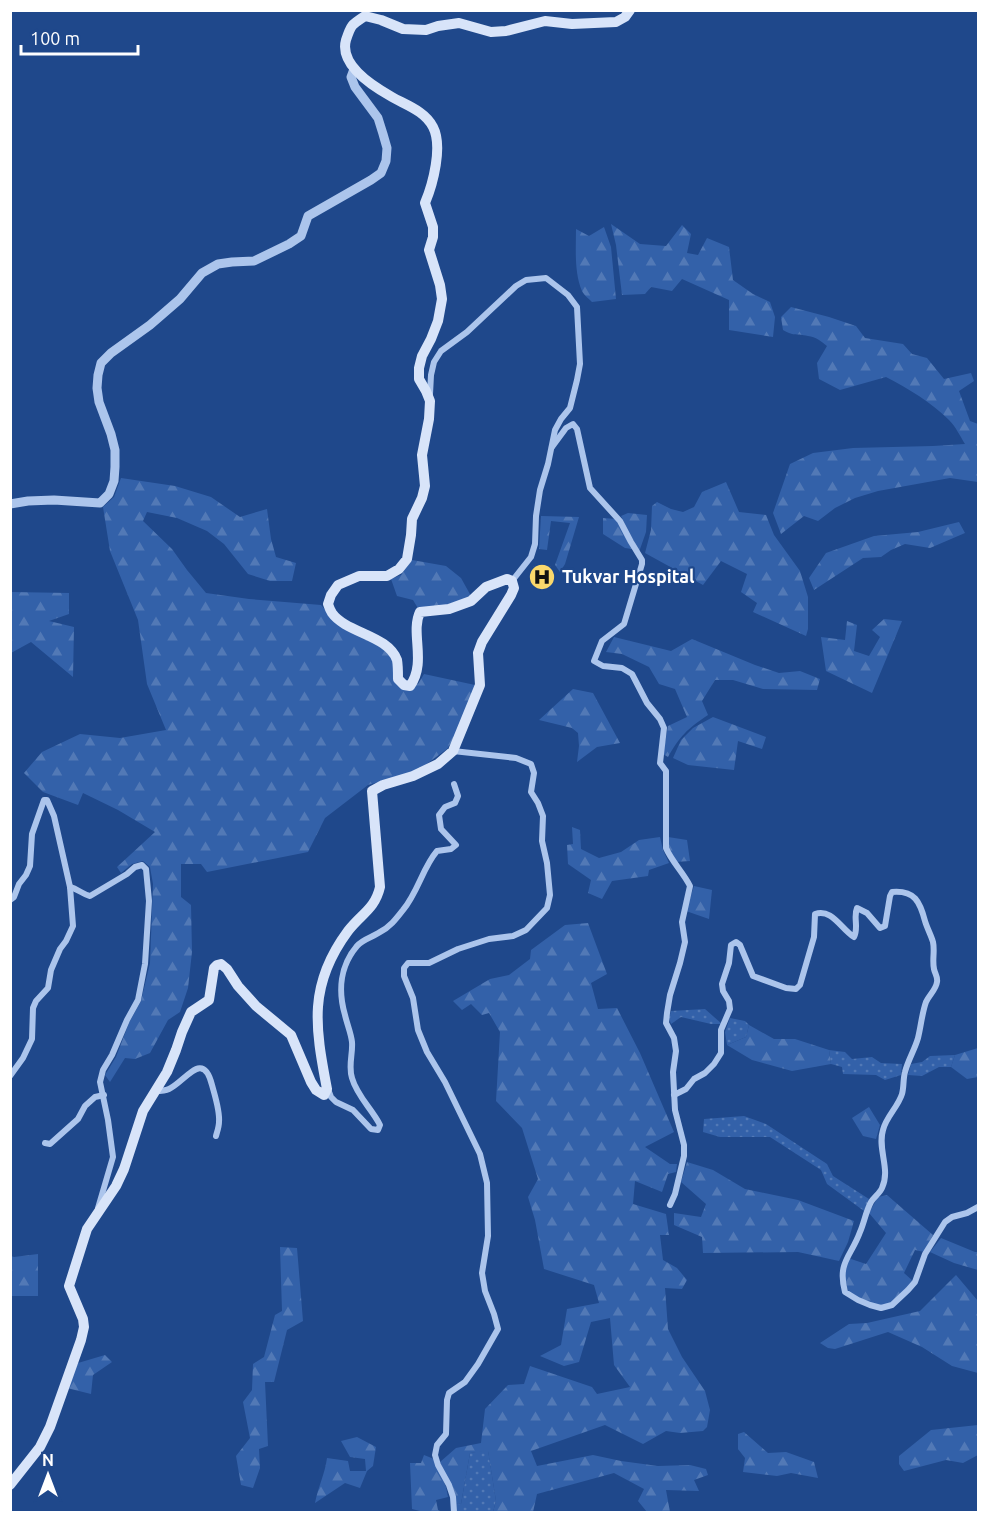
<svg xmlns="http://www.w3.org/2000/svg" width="989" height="1523" font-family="Ubuntu,sans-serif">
	<defs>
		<pattern id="grass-dots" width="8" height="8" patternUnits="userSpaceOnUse" patternTransform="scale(1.5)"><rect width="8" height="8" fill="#3361a9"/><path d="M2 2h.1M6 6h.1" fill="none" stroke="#5279b6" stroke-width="1.8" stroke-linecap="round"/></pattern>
		<pattern id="forest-firs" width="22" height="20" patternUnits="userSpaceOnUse" patternTransform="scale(1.5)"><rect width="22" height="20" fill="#3361a9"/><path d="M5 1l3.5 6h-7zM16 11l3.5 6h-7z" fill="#5279b6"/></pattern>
	</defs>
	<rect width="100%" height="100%" fill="#1f488b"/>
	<g fill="url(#grass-dots)">
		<polygon points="705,1009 722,1024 711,1024 681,1017 671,1024 669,1018 671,1011"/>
		<polygon points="730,1018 745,1021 749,1025 746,1037 727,1045 725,1032"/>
		<polygon points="829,1050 845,1052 852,1059 872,1057 881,1063 902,1064 901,1075 885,1080 876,1075 843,1074 842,1067 831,1064"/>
		<polygon points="955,1055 951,1067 939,1067 922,1076 908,1075 911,1064 922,1062 930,1056"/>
		<polygon points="744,1116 766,1124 827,1164 833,1176 869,1199 864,1211 827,1184 821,1170 770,1137 720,1137 703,1132 704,1119"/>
		<polygon points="488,1450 496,1501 493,1512 456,1512 456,1503 461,1504 470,1453"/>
	</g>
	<g fill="url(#forest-firs)">
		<polygon points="611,224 640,244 666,246 682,225 691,234 687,253 698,255 707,238 729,247 733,280 753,294 770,302 775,317 773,337 729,330 729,300 682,279 672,291 651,287 645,294 622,295 616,245"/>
		<path d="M604 227 611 247 616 299 592 302C589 299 584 295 582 291 574 272 576 249 576 229L589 236Z"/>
		<path d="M791 307 829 317 856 326 865 338 903 344 912 354 927 358 944 379 971 373 974 381 959 391 970 421 978 424V482L950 478 878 491 855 498 835 508 818 521 804 516 781 534 773 513 790 464 813 453 853 448 933 446 965 444C960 436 956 427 949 420 931 402 909 389 886 377L840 390 819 379 817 363 827 346C821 341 816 337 808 336 796 333 796 337 783 330L781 317Z"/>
		<polygon points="121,478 175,486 211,497 240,517 267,509 271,539 276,557 296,563 292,581 270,581 248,574 224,544 207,531 177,518 147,512 143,521 172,549 187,570 206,593 249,599 321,605 330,615 382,647 391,656 407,687 418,684 424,674 475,685 457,734 447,749 417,771 368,785 325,818 308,852 207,872 201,864 181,864 181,897 191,905 192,952 188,988 180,1012 168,1020 150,1053 135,1059 125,1058 110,1082 105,1075 116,1057 129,1023 141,1001 150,963 153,884 150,867 143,861 132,864 121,873 117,867 155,832 118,810 83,793 78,805 43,792 24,773 42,752 80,734 120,738 166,730 147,684 138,620 110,551 103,507 114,497"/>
		<polygon points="726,482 739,512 766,515 774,535 800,571 808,597 808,629 806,636 753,612 757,603 741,592 747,574 721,561 703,585 645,553 651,530 652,506 657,502 671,509 683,512 694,507 702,492"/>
		<polygon points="628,513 647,515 646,532 639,552 621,516"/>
		<polygon points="541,516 579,517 565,564 560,572 555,565 570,523 551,521 547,550 539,549"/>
		<polygon points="603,518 616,519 632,549 625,548 603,534"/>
		<polygon points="959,522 965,533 930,548 905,544 891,550 881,557 863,558 814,590 809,578 826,553 874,536 918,532"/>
		<polygon points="412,560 446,566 461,578 471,596 450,605 419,610 413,600 397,596 391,579 401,575"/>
		<polygon points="11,592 69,593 69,614 49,621 74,627 73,677 31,642 11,653"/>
		<polygon points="884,619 902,621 872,693 826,671 821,637 845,640 847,621 857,625 854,651 869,656 880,637 872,630"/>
		<path d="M614 637 671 651 692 639 755 665 779 673 800 671 820 679 817 690 763 689 733 680H715L702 701 708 715C687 729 680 736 668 757L663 754 668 726 687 717 675 689 659 684 649 667 622 654 606 652Z"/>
		<polygon points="573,689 593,693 620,743 597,747 577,762 579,746 578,733 572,728 539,720"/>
		<polygon points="713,717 766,737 762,749 738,741 734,770 688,765 673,758 681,740 693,728"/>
		<polygon points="572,827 580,830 581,849 599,858 621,852 639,840 660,837 663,850 669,863 649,870 648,876 612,881 602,899 588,893 591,880 568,864 567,845 573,844"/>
		<polygon points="668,837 687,840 690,861 675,862 668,848"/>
		<polygon points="694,886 712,890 709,919 686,911"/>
		<polygon points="588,923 607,974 591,983 598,1009 617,1008 640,1053 674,1132 645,1147 670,1164 677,1164 676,1172 668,1174 662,1192 635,1181 633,1204 666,1214 669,1235 660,1235 663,1260 677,1268 687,1280 682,1289 665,1288 668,1329 682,1357 705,1391 710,1410 707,1427 703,1431 680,1433 666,1431 643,1444 605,1425 531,1451 537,1466 593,1455 621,1461 658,1466 690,1465 706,1469 708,1475 694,1480 699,1491 666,1490 670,1512 647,1512 638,1501 644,1489 614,1473 537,1494 533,1512 493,1512 496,1501 488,1451 470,1453 461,1504 456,1503 440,1462 456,1448 481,1443 485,1409 508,1385 524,1384 530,1366 592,1387 597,1394 630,1387 614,1365 610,1318 591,1322 579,1362 564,1366 540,1356 561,1345 567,1309 599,1303 594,1285 544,1269 535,1220 528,1197 538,1179 522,1128 496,1101 500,1032 489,1013 482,1015 471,1004 462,1010 453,1001 490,979 509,975 530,959 531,950 565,925"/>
		<polygon points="749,1025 774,1039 795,1039 829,1050 831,1064 792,1071 752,1060 727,1045 746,1037"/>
		<polygon points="978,1048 978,1077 967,1079 951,1067 955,1055"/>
		<polygon points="869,1107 880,1125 876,1139 863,1136 852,1118"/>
		<polygon points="687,1162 713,1170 745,1189 798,1200 854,1221 848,1242 839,1261 798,1252 703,1253 702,1237 674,1225 674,1213 701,1217 706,1204 681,1182"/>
		<path d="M887 1195 933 1235 924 1252 915 1250 904 1273 914 1282C907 1288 900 1298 892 1303 879 1311 861 1299 849 1293L844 1278 848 1258 866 1264 886 1233 869 1213 878 1197Z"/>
		<polygon points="941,1238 975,1252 978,1252 978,1270 954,1263 930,1252"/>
		<polygon points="280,1247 297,1248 303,1321 287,1330 274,1382 265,1382 268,1446 259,1449 260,1468 253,1488 241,1485 236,1456 250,1438 243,1402 252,1390 253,1364 264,1357 275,1315 282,1311"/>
		<polygon points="38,1254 38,1296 11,1296 11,1256 14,1257"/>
		<polygon points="956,1275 978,1301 978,1373 952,1366 922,1347 888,1332 835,1349 828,1348 820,1343 849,1324 867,1323 920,1311"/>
		<polygon points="105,1355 112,1362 93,1375 91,1394 67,1388 78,1363"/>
		<polygon points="978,1425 978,1455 963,1463 946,1460 904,1471 899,1464 899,1456 931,1430"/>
		<polygon points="744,1432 768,1453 786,1452 814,1462 818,1478 791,1473 777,1476 743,1472 745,1458 738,1449 738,1434"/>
		<path d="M357 1437 376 1447 373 1466 367 1471 360 1488 345 1483 315 1503C318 1487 325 1474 327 1458L348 1461 350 1471H366L365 1459 350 1457 341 1441Z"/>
		<polygon points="424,1455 434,1459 446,1487 448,1497 436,1500 438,1510 442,1512 424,1512 412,1509 410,1463 421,1463"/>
	</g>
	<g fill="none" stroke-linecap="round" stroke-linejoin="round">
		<g stroke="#acc5ec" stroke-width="6">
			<polyline points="430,394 431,375 434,362 441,351 467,332 516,286 526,280 546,278 568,295 577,307 580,364 577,380 570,408 561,419 555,430 548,464 540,490 536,516 535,544 531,557 512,581"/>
			<path d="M552 447 566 428 573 424 577 429 590 488 620 521 631 542 642 560V564L624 624 602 641 594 661 603 666 622 668 632 674 647 703 660 719 664 728 660 763 666 771V848C672 862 683 872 690 886L682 922 685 942 680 963 670 995 667 1013 666 1023 674 1038 676 1051 673 1072 675 1110 684 1145V1156L675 1194 670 1205"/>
			<polyline points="453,751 516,758 531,764 534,773 531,792 538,803 543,816 542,841 547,863 550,895 547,908 526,930 513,936 489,939 458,949 429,963 408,963 404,968 404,976 413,998 418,1030 427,1052 445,1082 480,1154 487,1183 488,1236 482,1273 485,1291 494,1314 498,1329 478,1364 465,1382 449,1393 447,1400 446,1434 437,1445 435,1455 438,1465 449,1485 453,1497 454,1512"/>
			<path d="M70 887C78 889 82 894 90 896L127 874 135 867 142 865 146 869 149 901 145 964 138 1000 127 1020 112 1055 103 1070 100 1082 108 1120 113 1157 98 1208"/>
			<polyline points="10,900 14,897 19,884 26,875 30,866 32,834 44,800 47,800 54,816 70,887 73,926 66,941 60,949 51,970 48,988 36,1001 33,1008 32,1039 23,1058 10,1076"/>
			<path d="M328 1089 331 1097 336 1102 353 1110 371 1129 378 1130 380 1125C372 1109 357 1096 352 1078 348 1066 353 1054 352 1042 351 1033 347 1024 345 1015 338 991 340 966 357 946 363 939 373 937 380 932 390 927 396 919 403 910 418 892 423 867 437 851L451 849 456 845 441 829 439 815 445 807 455 803 458 796 454 784"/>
			<path d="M155 1091C160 1091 165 1091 169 1089 186 1081 203 1049 212 1085 215 1096 220 1111 219 1122 219 1127 217 1132 216 1136"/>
			<path d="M674 1095 686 1089 694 1079 705 1073 714 1064 721 1053V1030L730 1009 729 1001 723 991 722 984 729 963 731 945 736 942 740 945 753 976 786 988 796 989 800 985 814 937 815 914C832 908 841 929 854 937 859 928 853 917 857 908L867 913 880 928 885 926 890 896 892 892C915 890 920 902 925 921 927 928 931 935 933 942 935 951 932 960 934 969 935 974 938 977 937 982 936 990 929 995 926 1002 922 1013 921 1026 918 1038 915 1049 908 1060 905 1072 903 1079 904 1087 902 1094 898 1107 886 1117 883 1130 877 1149 891 1169 882 1188 880 1193 874 1197 871 1202 866 1211 864 1223 860 1232 851 1257 837 1262 845 1292L858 1300 870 1305 881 1308 892 1305 908 1290 915 1282 925 1254 945 1222 952 1217 967 1213 978 1207"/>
			<polyline points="45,1143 50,1144 78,1119 85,1106 95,1097 104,1095"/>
		</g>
		<polyline stroke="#acc5ec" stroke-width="9" points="10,504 28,501 54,500 100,503 109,494 114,481 115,467 115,450 111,434 99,402 97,388 98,375 101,363 111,353 150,325 180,299 202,273 218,264 232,262 254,261 289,244 301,236 308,216 371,180 381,173 386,161 387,148 383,134 378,118 355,87 351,77 354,69"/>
		<path stroke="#d8e4f9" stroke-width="10" d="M10 1485 40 1447 50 1427 81 1340 84 1327 83 1319 69 1286 87 1229 116 1186 124 1169 143 1111 167 1072 176 1050 182 1032 191 1012 209 1000 214 968 217 965 221 964 227 969 238 986 256 1006 291 1035 311 1082 316 1090 324 1095 327 1089C315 1026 308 985 348 931 361 914 375 909 380 887L372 791 383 785 413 776 438 764 453 751 480 685 478 653 482 642 511 595 514 588 512 581 507 579 486 587 471 601 449 609 420 612C410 633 427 662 410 686L404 685 398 679C398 673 398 665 397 660 388 635 346 633 332 613 330 610 329 607 328 604L331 595 338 585 359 576H387L399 569 407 559 411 535 412 519 422 498 425 486 422 455 429 419 430 401 426 391 419 379V368L422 356 431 339 438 321 442 299 440 285 429 250 433 237V227L425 203C433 184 443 146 433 127 425 111 406 105 392 97 374 87 339 65 346 40 351 25 351 25 365 16L381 20 403 29 426 30 438 26 459 23 491 32 506 31 545 21 572 24 616 22 625 17 630 10"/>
	</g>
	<defs>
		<g id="hospital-disc" transform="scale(1.35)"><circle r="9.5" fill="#fad86c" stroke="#1f488b"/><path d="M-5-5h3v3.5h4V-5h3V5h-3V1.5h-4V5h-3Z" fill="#111"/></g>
	</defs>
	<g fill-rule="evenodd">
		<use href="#hospital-disc" x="542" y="577"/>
	</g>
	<g text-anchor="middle" stroke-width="4.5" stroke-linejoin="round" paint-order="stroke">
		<g font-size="18" font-weight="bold" fill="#fff" stroke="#1f488b" text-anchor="start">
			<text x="562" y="583">Tukvar Hospital</text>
		</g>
	</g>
	<rect width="989" height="1523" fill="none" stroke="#ffffff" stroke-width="24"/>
	<g transform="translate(48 1475)" stroke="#1f488b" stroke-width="4.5" paint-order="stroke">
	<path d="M0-4.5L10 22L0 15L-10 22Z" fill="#ffffff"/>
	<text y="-9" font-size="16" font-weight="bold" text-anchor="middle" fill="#ffffff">N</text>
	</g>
	<path d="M21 45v9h117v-9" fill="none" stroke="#ffffff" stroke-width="3"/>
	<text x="30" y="45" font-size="18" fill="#ffffff" stroke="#1f488b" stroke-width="4.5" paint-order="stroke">100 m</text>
</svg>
